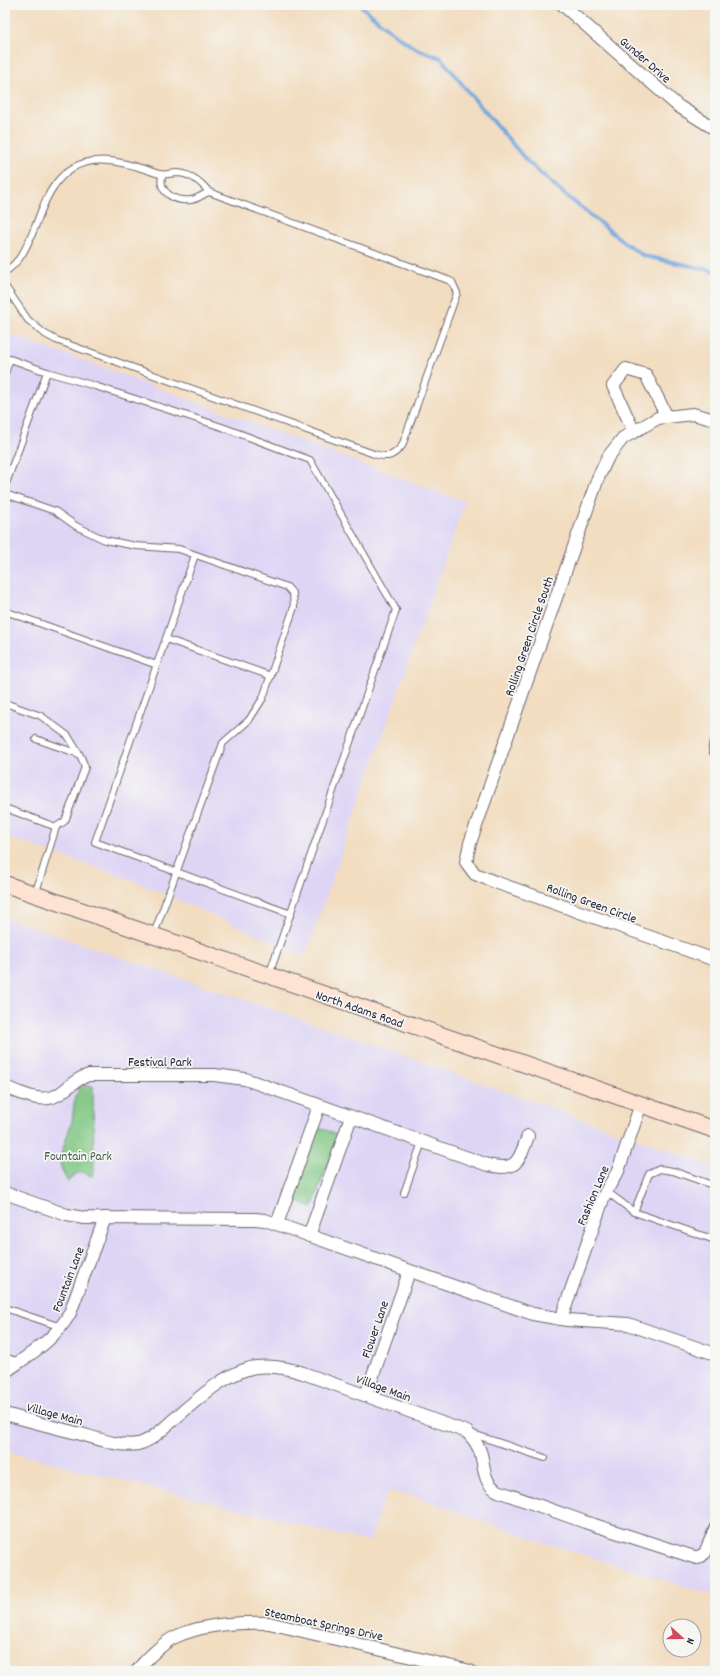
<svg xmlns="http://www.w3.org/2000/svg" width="720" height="1676" font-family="Dekko,sans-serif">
	<rect width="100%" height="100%" fill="#f6f6f2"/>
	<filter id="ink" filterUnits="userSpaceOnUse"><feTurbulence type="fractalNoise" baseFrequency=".025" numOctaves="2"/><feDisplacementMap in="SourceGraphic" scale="8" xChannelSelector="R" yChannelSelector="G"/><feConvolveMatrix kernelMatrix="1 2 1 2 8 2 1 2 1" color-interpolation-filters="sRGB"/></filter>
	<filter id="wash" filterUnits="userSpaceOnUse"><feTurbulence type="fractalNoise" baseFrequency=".012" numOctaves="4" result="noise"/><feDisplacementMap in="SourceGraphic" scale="16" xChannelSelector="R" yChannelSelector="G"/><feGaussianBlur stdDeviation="0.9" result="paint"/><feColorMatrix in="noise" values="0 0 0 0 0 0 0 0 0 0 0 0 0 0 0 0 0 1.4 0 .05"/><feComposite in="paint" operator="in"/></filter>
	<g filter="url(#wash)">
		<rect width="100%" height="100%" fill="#f2ddc0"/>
		<g fill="#ded5f5">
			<polygon points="5,333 80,359 465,502 305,956 135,881 5,836"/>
			<polygon points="5,918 347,1035 715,1167 715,1596 530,1538 412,1495 387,1491 369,1542 5,1451"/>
		</g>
		<g fill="#7ec682" stroke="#50745e">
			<polygon points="87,1085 93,1086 94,1174 91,1176 83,1172 75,1174 68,1182 63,1173 59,1160 72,1121 75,1096 80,1089"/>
			<polygon points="317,1128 326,1130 338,1136 312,1208 298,1201 291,1201"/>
		</g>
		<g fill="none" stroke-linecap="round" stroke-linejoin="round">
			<polyline stroke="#6fa7de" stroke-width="4" points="360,5 389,30 410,45 419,50 441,58 470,94 527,161 563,193 625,243 644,256 715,271"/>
		</g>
	</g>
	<g filter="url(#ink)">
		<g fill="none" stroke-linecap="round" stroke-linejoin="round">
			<g stroke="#6b636a" stroke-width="8">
				<g id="lane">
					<path d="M162 176C158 193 176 202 191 200 198 199 203 194 209 192"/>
					<path d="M5 272C22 260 27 246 35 227 40 214 45 198 54 186 79 149 117 160 153 172 163 176 166 174 176 173 191 173 201 182 209 192L448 280 452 282 457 293 402 446C392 457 388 458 374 454L56 340 45 334 28 320 5 286"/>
					<polyline points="47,372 95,386 222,427 310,460 396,610 269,975"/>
					<polyline points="5,373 10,359 47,372 5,486"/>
					<polyline points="5,494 55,511 76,526 105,540 136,546 179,549 287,587 293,594 294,607 263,698 249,720 223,743 154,934"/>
					<polyline points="195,555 95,842 291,914"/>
					<polyline points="5,611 157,665"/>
					<polyline points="166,639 271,676"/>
					<polyline points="5,703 41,716 68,736 81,757 85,767 65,821 56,827 35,895"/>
					<polyline points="36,739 79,754"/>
					<polyline points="5,808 56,827"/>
					<polyline points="606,1191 634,1212 715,1240"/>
					<polyline points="404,1193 422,1142"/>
					<polyline points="634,1212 649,1174 660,1169 673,1171 715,1186"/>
					<polyline points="5,1308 61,1327"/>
					<polyline points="5,1357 19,1362"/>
					<polyline points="470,1433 545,1458"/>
				</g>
			</g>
			<g stroke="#6b636a" stroke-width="14">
				<g id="street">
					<polyline points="563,5 678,106 715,129"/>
					<polyline points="715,420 693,414 658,418 623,438 608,457 598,478 470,843 466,862 475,874 495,882 715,960"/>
					<polyline points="634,432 613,386 626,369 646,375 667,417"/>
					<polyline points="715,745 715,750"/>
					<path d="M5 1087C24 1094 44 1106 62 1092 71 1085 78 1078 89 1075H214L245 1079 488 1165C517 1172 519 1161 528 1136"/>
					<polyline points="5,1193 67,1215 84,1218 255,1219 265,1220 533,1314 567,1320 628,1324 715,1354"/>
					<polyline points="277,1224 319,1106"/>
					<polyline points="309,1236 351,1117"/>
					<polyline points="561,1319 605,1193 618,1171 641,1104"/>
					<path d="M5 1372C29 1355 56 1339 70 1313L105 1218"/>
					<polyline points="366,1395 409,1272"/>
					<path d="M5 1414C30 1421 56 1428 81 1434 98 1439 120 1447 138 1444 151 1441 163 1429 172 1421 194 1402 227 1371 256 1367 272 1365 288 1368 303 1373L467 1432C472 1437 477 1443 480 1451 485 1465 482 1483 498 1491L585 1522 697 1558 705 1553 715 1529"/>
					<path d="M137 1671C144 1661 164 1642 175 1637 203 1624 239 1622 269 1623L470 1671"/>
				</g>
			</g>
			<g stroke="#6b636a" stroke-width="18">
				<polyline id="secondary" points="5,884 715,1130"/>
			</g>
			<use href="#lane" stroke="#fff" stroke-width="6"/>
			<use href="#street" stroke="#fff" stroke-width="12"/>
			<use href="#secondary" stroke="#fee3d2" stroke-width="16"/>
		</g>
	</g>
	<g text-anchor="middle" stroke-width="3.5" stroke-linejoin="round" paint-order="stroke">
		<g font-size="13" fill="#22223b" stroke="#f6f6f2">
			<text transform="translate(646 59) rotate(41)" y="5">Gunder Drive</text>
			<text transform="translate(528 636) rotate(-71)" y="5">Rolling Green Circle South</text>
			<text transform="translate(592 902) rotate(20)" y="5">Rolling Green Circle</text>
			<text transform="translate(360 1008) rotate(19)" y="5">North Adams Road</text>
			<text x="160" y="1066">Festival Park</text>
			<text transform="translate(592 1195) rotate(-67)" y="5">Fashion Lane</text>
			<text transform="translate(67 1279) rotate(-69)" y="5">Fountain Lane</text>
			<text transform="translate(374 1329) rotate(-71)" y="5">Flower Lane</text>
			<text transform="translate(384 1387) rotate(20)" y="5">Village Main</text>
			<text transform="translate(55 1413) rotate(15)" y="5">Village Main</text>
			<text transform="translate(324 1623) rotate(12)" y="5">Steamboat Springs Drive</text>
		</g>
		<g font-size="13" fill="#425b54" stroke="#f6f6f2">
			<text x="78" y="1160">Fountain Park</text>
		</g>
	</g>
	<rect width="720" height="1676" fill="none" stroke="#f6f6f2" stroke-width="20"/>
	<g transform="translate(682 1638) rotate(111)"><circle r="19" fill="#f6f6f2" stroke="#a1a1a9"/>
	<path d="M0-3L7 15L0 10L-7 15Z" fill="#d1495b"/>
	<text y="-6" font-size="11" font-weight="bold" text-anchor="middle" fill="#22223b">N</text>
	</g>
</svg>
